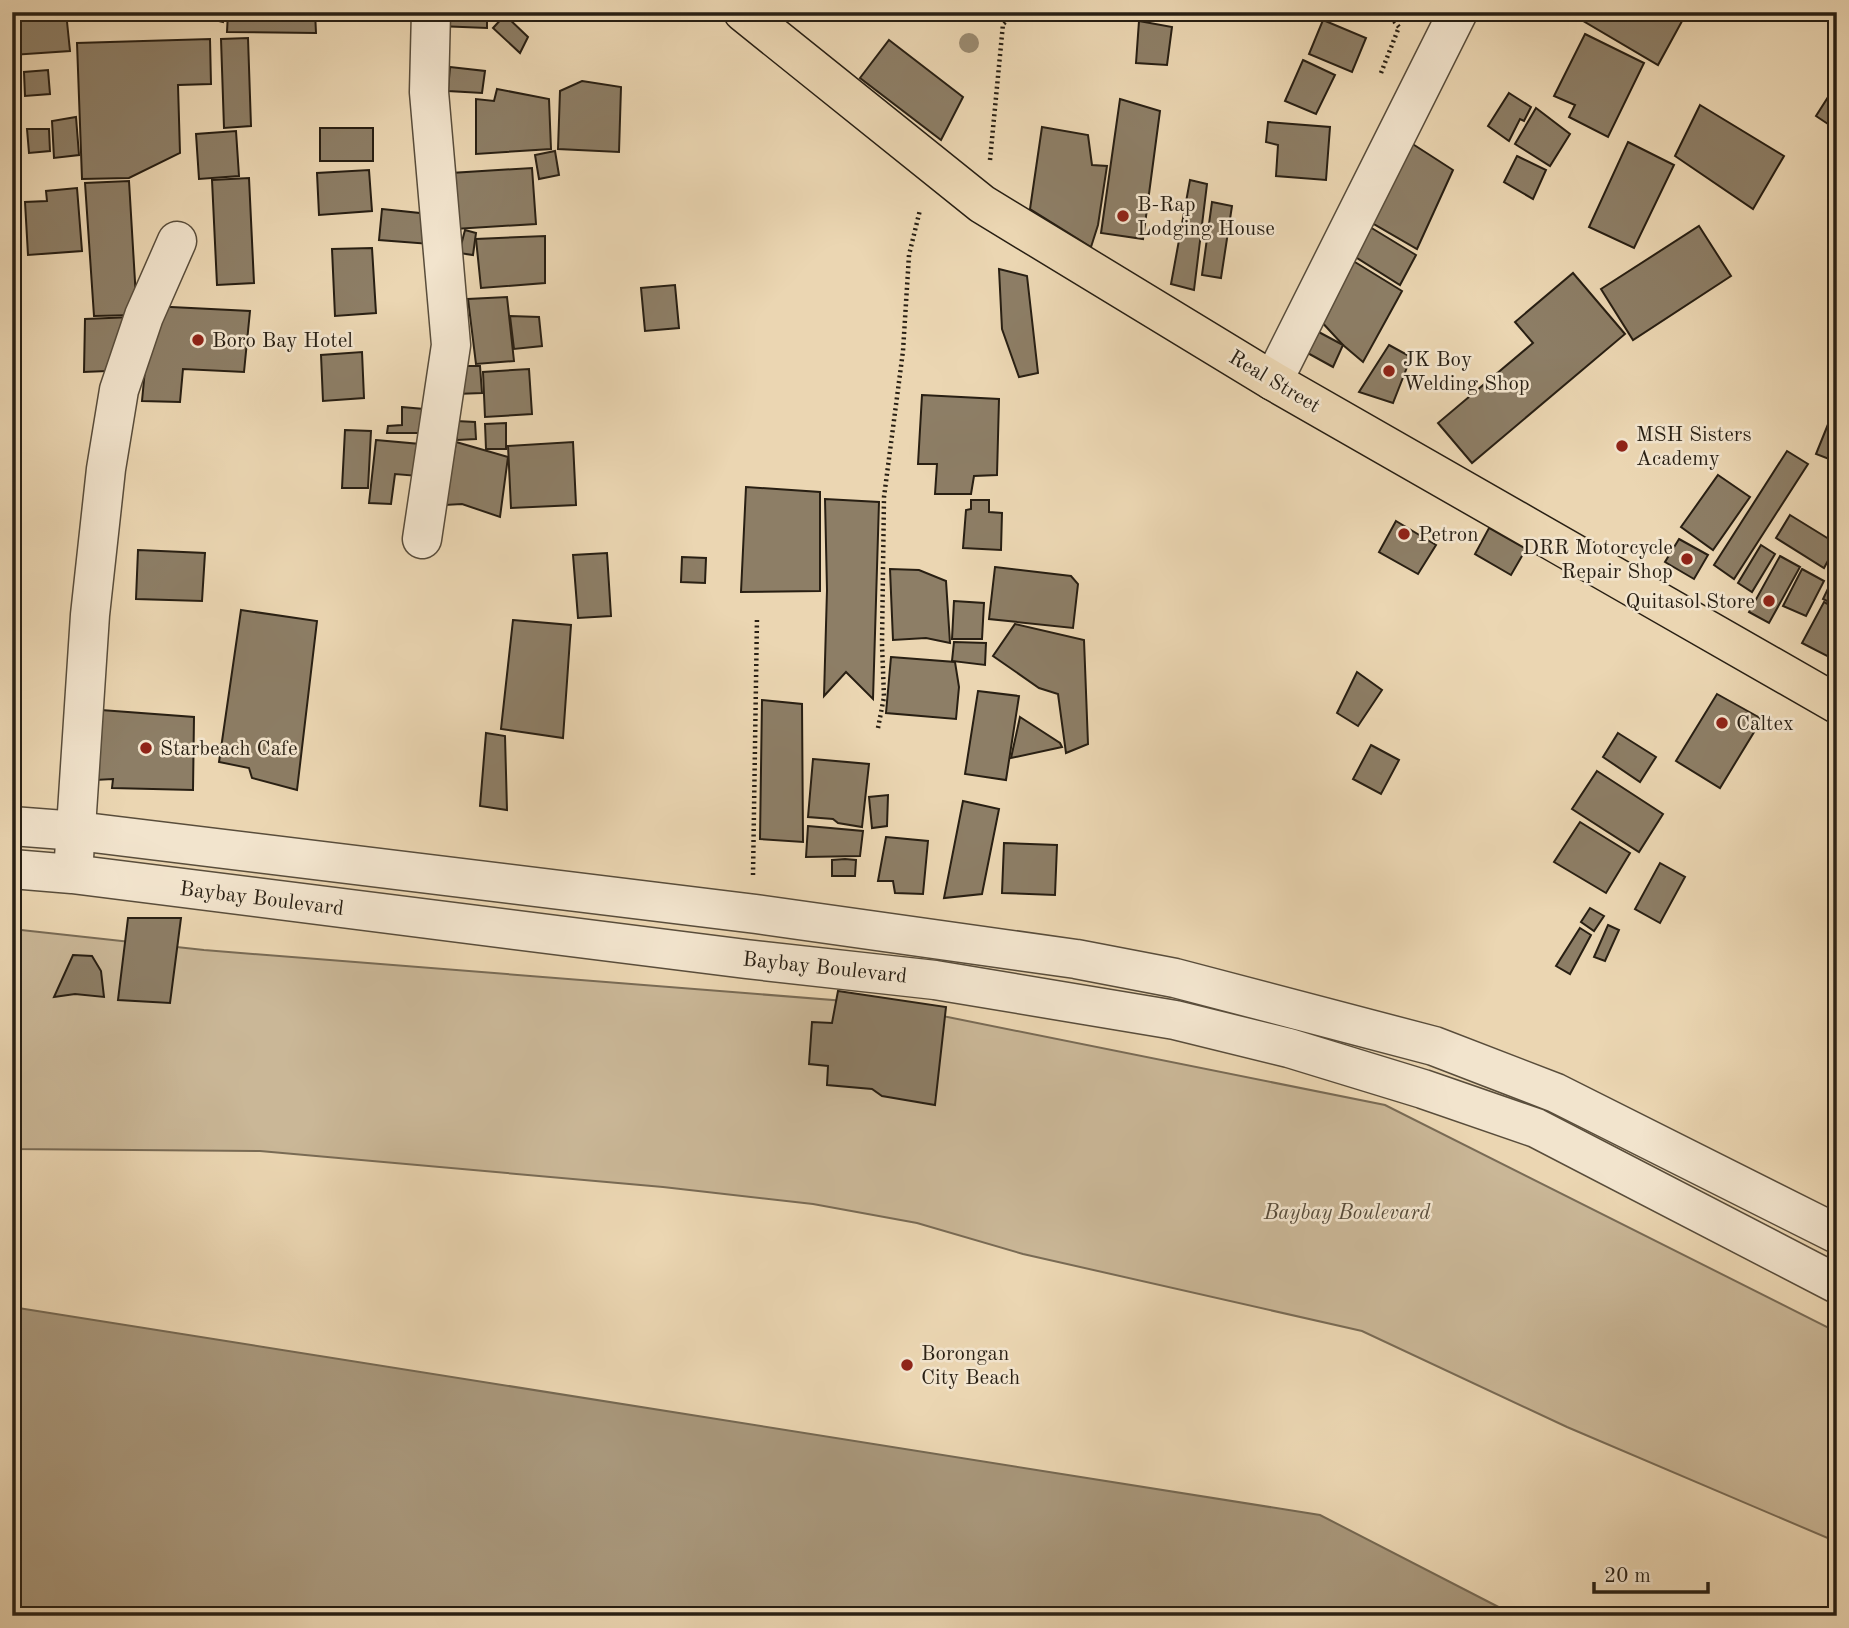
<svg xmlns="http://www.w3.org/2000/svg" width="1849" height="1628" font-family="'Old Standard TT',serif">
	<rect width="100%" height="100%" fill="#ebd6b2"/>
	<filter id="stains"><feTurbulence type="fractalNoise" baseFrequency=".00286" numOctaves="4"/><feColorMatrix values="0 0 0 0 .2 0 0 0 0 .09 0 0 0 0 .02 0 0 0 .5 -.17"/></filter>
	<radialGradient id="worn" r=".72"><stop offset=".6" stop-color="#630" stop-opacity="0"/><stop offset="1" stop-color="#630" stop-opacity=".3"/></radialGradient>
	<polygon fill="#cab797" stroke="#796b55" stroke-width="2" points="12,929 204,950 883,1004 1385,1105 1837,1332 1837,1542 1567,1427 1362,1331 1023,1254 917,1223 813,1204 663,1187 260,1151 12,1149"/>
	<polygon fill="#a9987c" stroke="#756852" stroke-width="2" points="12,1307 1320,1515 1516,1616 12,1616"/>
	<g fill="#8d7e66" stroke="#281f13" stroke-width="2">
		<polygon points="13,12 66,12 70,51 12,55"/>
		<polygon points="181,12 225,12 223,22"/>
		<polygon points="228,12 315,12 316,33 227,32"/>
		<polygon points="439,12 487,12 487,28 438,26"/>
		<rect x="1165" y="12" width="42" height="7"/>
		<polygon points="1568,12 1687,12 1658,65"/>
		<polygon points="505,15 528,37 520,53 493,28"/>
		<polygon points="1323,20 1366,38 1352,72 1309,54"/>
		<polygon points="1139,21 1172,27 1167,65 1136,63"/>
		<polygon points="1585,34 1644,63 1608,137 1569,117 1575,105 1554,96"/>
		<polygon points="248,38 251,126 224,128 221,39"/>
		<polygon points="210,39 211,84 178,85 180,153 129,178 82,179 77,43"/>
		<polygon points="889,40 963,97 941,140 860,78"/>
		<polygon points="1303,60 1335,75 1316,114 1285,101"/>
		<polygon points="450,67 485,71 482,93 448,91"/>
		<polygon points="48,70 50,94 25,96 24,72"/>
		<polygon points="582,81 621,87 619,152 558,149 560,91"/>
		<polygon points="1837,83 1837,130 1816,116"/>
		<polygon points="497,89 549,99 551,149 476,154 476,99 494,101"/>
		<polygon points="1509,93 1531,107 1524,121 1520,119 1509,141 1488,126"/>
		<polygon points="1120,99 1160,111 1143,239 1101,233"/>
		<polygon points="1700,105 1784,156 1753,209 1675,156"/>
		<polygon points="1536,108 1570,134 1550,166 1515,144"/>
		<polygon points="76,117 79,155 54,158 52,121"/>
		<polygon points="1268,122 1330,127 1326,180 1276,176 1278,145 1266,142"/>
		<polygon points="1042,127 1088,135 1092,165 1107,166 1098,225 1091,247 1030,209"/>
		<rect x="320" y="128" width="53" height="33"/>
		<polygon points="27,129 49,129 50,151 29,153"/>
		<polygon points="236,131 239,176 199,179 196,134"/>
		<polygon points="1408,141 1453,170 1417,249 1367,220"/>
		<polygon points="1628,142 1674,165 1634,248 1589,227"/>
		<polygon points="555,151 559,175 539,179 535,155"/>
		<polygon points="1517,156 1546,170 1533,199 1504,182"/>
		<polygon points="532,168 536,224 455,229 451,173"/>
		<polygon points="369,170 372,211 319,215 317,173"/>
		<polygon points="249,178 254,283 217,285 212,180"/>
		<polygon points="1190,180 1207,184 1194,290 1171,284"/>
		<polygon points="129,181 137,315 94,316 85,183"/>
		<polygon points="77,188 82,251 28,255 25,202 47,201 46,191"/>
		<polygon points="1212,202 1232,206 1221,278 1202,275"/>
		<polygon points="382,209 429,214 430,244 379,240"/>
		<polygon points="1365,224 1416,255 1400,285 1349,253"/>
		<polygon points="1699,226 1731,276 1633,340 1601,289"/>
		<polygon points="465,230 476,233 473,255 459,253"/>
		<polygon points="545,236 545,283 481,288 476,239"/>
		<polygon points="372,248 376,313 335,316 332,249"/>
		<polygon points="1350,259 1402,291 1363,362 1343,345 1318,318"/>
		<polygon points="999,269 1027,276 1038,373 1019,377 1002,329"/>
		<polygon points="1573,273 1625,334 1472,463 1438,423 1533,343 1515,322"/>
		<polygon points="675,285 679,328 645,331 641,288"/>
		<polygon points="507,297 514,361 476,364 468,299"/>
		<polygon points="151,306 250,311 244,372 183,369 180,402 142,401"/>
		<polygon points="510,316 539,317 542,346 514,349"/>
		<polygon points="132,317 107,371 84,372 85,319"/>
		<polygon points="1315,330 1343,345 1333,367 1304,351"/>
		<polygon points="1389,345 1411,357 1393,403 1359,392"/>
		<polygon points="362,352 364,398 323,401 321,355"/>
		<polygon points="454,366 480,366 482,393 456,394"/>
		<polygon points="529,369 532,414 485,417 483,372"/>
		<polygon points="922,395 999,399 997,475 974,476 971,494 935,494 937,464 918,464"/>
		<polygon points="402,407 435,410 433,433 387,433 388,426 402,425"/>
		<polygon points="1833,412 1837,414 1837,462 1816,454"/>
		<polygon points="456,421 475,422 476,439 457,440"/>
		<polygon points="506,423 506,449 486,449 485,424"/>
		<polygon points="345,430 371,431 368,488 342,488"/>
		<polygon points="376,440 420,444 418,476 395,474 391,504 369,503"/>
		<polygon points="456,442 508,457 500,517 462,504 445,505"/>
		<polygon points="573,442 576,505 511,508 508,446"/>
		<polygon points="1787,451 1808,464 1734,579 1714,565"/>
		<polygon points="1718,475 1750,497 1713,550 1681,527"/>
		<polygon points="746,487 820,492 820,591 741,592"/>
		<polygon points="825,499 879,502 873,699 846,672 824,696 827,590"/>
		<polygon points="971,500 989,500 989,512 1002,513 1001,550 963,548 966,510 971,509"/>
		<polygon points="1790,515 1837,544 1824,568 1776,538"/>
		<polygon points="1396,521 1436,545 1418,574 1379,552"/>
		<polygon points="1489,528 1526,549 1511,575 1475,554"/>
		<polygon points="1679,539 1708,555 1694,579 1665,562"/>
		<polygon points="1761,545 1775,554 1752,592 1738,583"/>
		<polygon points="138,550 205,553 202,601 136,599"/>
		<polygon points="607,553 611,616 578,618 573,555"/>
		<polygon points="1780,556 1800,567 1769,623 1749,612"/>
		<polygon points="682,557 706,558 705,583 681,582"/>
		<polygon points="995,567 1071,576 1078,584 1073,628 989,619"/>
		<polygon points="890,569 919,570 946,581 950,643 926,638 893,640"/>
		<polygon points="1802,569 1824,581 1806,616 1783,606"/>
		<polygon points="1837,570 1837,606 1823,599"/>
		<polygon points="954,601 984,603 982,639 952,639"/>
		<polygon points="1824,602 1837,609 1837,646 1831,658 1802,643"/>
		<polygon points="241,610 317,621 297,790 252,778 249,768 219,762"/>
		<polygon points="513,620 571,625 563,738 501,729"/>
		<polygon points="1015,624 1084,640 1088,744 1066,753 1058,694 1039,688 993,656"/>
		<polygon points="954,642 986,643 985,665 952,661"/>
		<polygon points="891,657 955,662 959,687 956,719 886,713"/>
		<polygon points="1357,672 1382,690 1358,726 1337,713"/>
		<polygon points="978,691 1019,696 1006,780 965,774"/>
		<polygon points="1717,694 1762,719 1720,788 1676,761"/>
		<polygon points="762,700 802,704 803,842 760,839"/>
		<polygon points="101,710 194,717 193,790 112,788 113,779 95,780"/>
		<polygon points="1020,717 1060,743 1062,747 1011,758"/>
		<polygon points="486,733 505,736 507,810 480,806"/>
		<polygon points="1618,733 1656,757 1640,782 1603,757"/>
		<polygon points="1371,745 1399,760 1381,794 1353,779"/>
		<polygon points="813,759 869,764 862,827 838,823 833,819 808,817"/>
		<polygon points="1597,771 1663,814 1639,852 1572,809"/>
		<polygon points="888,795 887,826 872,828 869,797"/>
		<polygon points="963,801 999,809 982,894 944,898"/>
		<polygon points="1580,822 1630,853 1606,893 1554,862"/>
		<polygon points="808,826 863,831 860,856 806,857"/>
		<polygon points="886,837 928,841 923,894 895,893 893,881 878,881"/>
		<polygon points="1004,843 1057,845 1055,895 1002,893"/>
		<polygon points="845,859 856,860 855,876 832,876 832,860"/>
		<polygon points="1660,863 1685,877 1660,923 1635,909"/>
		<polygon points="1590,908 1604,916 1594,931 1581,922"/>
		<polygon points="128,918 181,918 170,1003 118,1000"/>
		<polygon points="1608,925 1619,930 1605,961 1594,957"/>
		<polygon points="1580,928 1591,935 1570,974 1556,966"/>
		<polygon points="73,955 92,956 101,971 104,997 75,994 54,997"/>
		<polygon points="838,991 946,1007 935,1105 882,1096 872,1089 827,1085 828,1066 809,1064 812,1022 832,1023"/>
	</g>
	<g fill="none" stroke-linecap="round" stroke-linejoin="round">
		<g stroke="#594d3b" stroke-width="41">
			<g id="minor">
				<polyline points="1273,381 1458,12"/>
				<polyline points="422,539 451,345 429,92 431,12"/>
				<polyline points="12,826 77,831 756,914 1076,959 1175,978 1434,1046 1556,1093 1837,1234"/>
				<polyline points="74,858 90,615 106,469 119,390 144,316 177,241"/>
				<polyline points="12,869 72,874 746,959 935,980 1175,1020 1289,1048 1423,1089 1536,1128 1837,1284"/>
			</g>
		</g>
		<g stroke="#281f13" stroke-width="41">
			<polyline id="major" points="743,12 982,204 1273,381 1837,704"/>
		</g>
		<g stroke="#281f13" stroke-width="4.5" stroke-dasharray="2 3.5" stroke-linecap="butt">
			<polyline points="1381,73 1399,27 1386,12"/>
			<polyline points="990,160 1003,24 1017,12"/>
			<polyline points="878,728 884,697 882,644 884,497 903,351 909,255 920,210"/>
			<polyline points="753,875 757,617"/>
		</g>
		<use href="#minor" stroke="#f2e4cd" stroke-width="38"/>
		<use href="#major" stroke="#ebd6b2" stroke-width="38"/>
	</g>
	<circle fill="#9b8b71" cx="969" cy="43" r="10"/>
	<g fill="#8f2418" stroke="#f2e4cd" stroke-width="2.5">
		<circle cx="1123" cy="216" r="7"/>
		<circle cx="198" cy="340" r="7"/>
		<circle cx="1389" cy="371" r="7"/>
		<circle cx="1622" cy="446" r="7"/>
		<circle cx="1404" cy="534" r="7"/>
		<circle cx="1687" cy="559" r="7"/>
		<circle cx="1769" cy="601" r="7"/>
		<circle cx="1722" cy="723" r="7"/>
		<circle cx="146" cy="748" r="7"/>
		<circle cx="907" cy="1365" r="7"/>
	</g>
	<g text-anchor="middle" stroke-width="5" stroke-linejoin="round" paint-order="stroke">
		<g font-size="21" fill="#281f13" stroke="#f2e4cd" text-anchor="start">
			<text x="1137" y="211">B-Rap<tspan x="1137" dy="24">Lodging House</tspan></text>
			<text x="212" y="347">Boro Bay Hotel</text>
			<text x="1403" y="366">JK Boy<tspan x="1403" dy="24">Welding Shop</tspan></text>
			<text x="1636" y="441">MSH Sisters<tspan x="1636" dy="24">Academy</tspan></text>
			<text x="1418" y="541">Petron</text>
			<text x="1673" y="554" text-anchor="end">DRR Motorcycle<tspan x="1673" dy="24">Repair Shop</tspan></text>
			<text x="1755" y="608" text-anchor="end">Quitasol Store</text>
			<text x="1736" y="730">Caltex</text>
			<text x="160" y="755">Starbeach Cafe</text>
			<text x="921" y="1360">Borongan<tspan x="921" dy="24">City Beach</tspan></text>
		</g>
		<g font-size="21" fill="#281f13" stroke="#f2e4cd">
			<text transform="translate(1275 381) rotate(31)" y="7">Real Street</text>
			<text transform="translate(262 898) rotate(7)" y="7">Baybay Boulevard</text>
			<text transform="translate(825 967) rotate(6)" y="7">Baybay Boulevard</text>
		</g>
		<g font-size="21" font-style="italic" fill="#594d3b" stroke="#f2e4cd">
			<text x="1347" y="1219">Baybay Boulevard</text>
		</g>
	</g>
	<rect width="1849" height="1628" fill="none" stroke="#ebd6b2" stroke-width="42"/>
	<rect x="14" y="14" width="1821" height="1600" fill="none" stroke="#281f13" stroke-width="3.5"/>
	<rect x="21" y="21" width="1807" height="1586" fill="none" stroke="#281f13" stroke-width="2"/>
	<path d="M1594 1582v10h114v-10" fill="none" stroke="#281f13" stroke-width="3.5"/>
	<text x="1604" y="1582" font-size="21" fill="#281f13" stroke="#f2e4cd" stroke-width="5" paint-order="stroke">20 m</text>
	<rect width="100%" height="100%" filter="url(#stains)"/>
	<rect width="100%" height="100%" fill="url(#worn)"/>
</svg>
